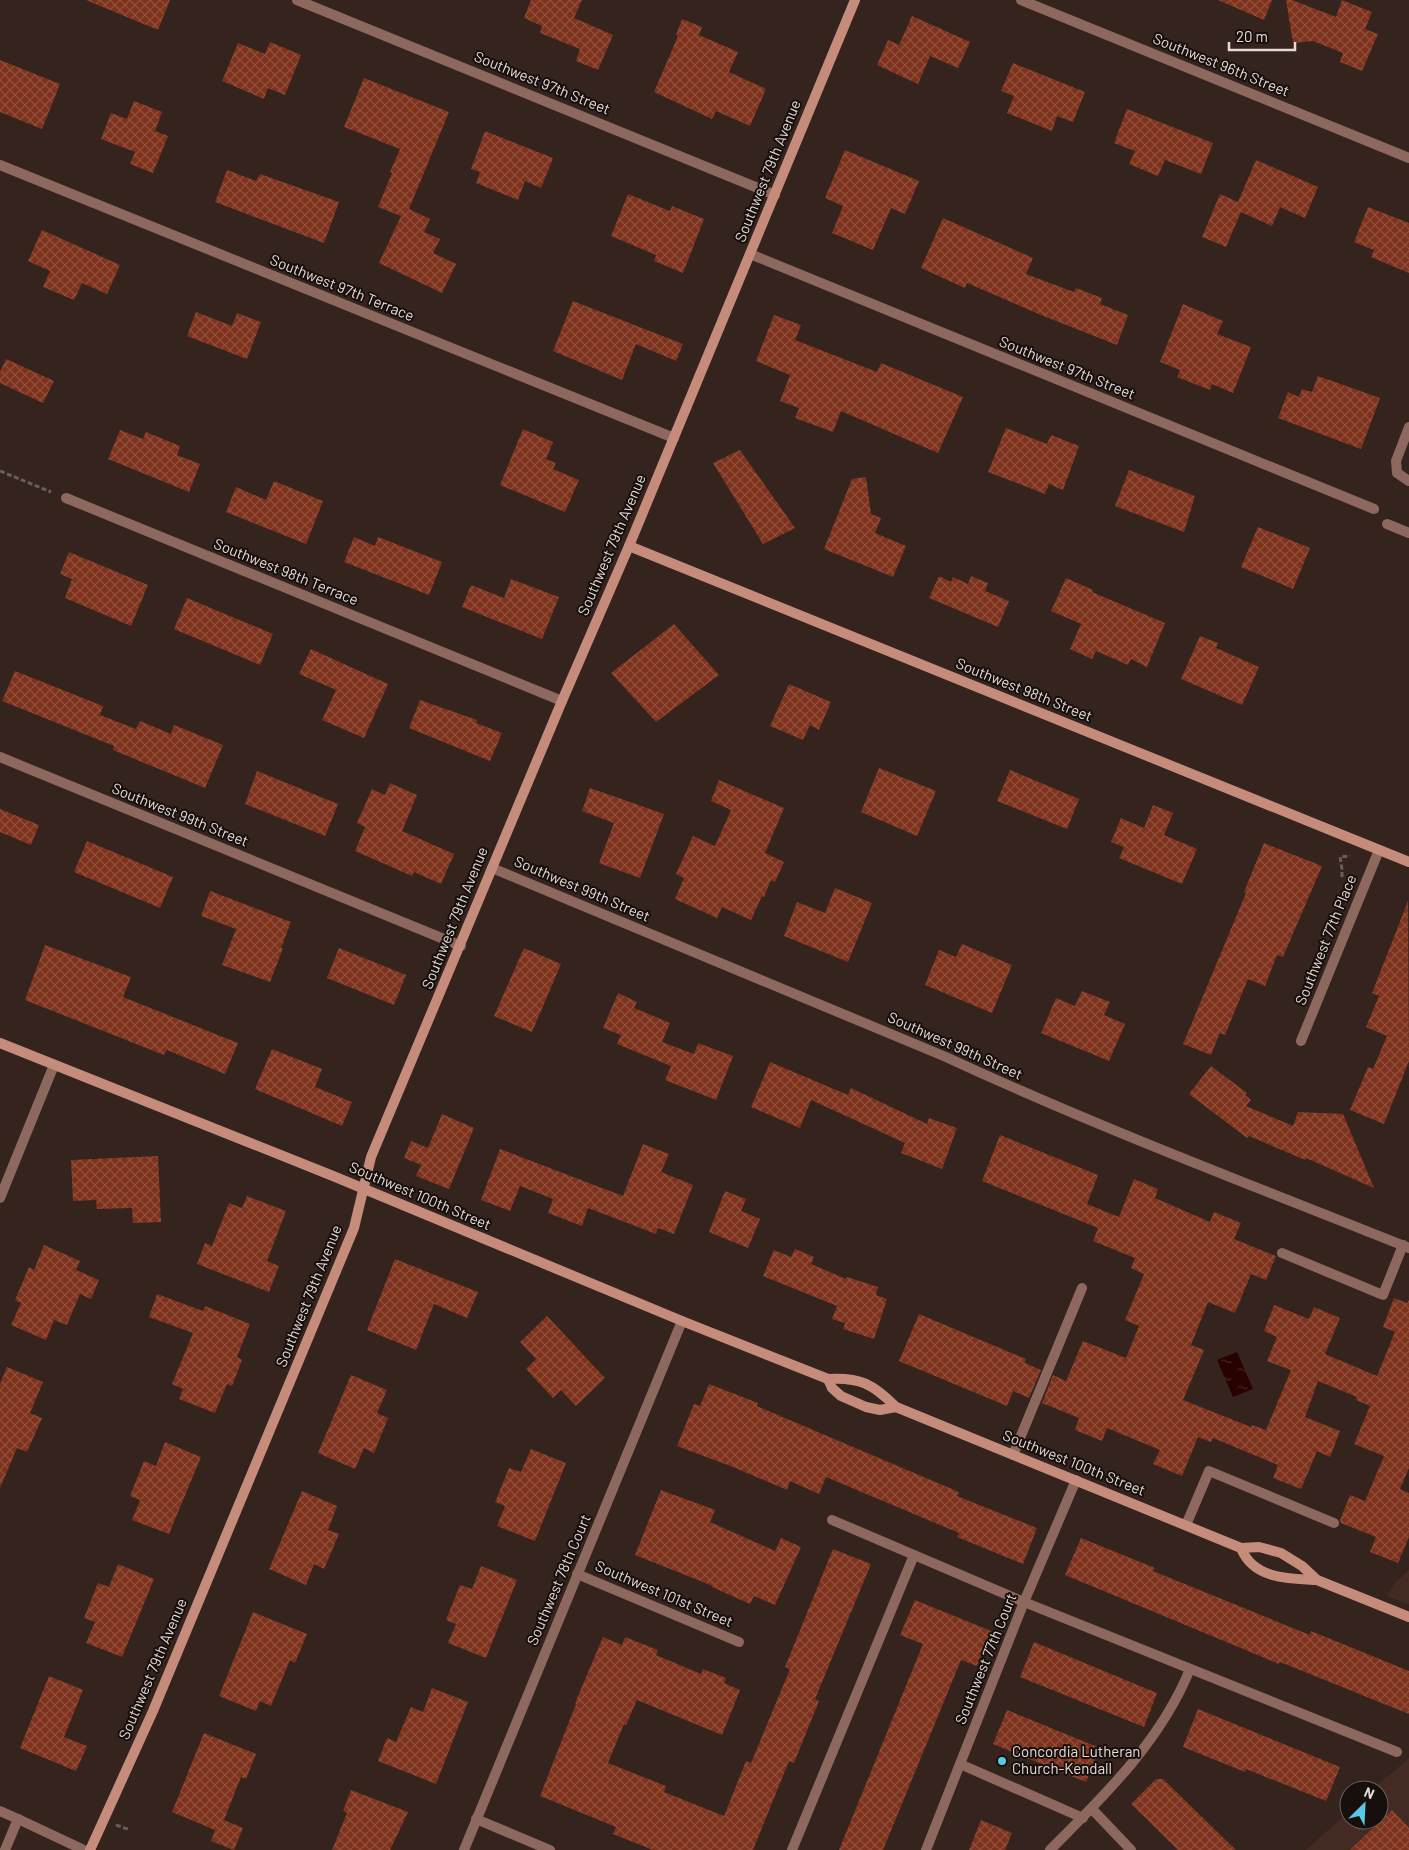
<svg xmlns="http://www.w3.org/2000/svg" width="1409" height="1850" font-family="Barlow,sans-serif">
	<defs>
		<pattern id="water-ripples" width="26" height="14" patternUnits="userSpaceOnUse" patternTransform="scale(1.25)"><rect width="26" height="14" fill="#270200"/><path d="M2 4q2-2 4 0t4 0M15 11q2-2 4 0t4 0" fill="none" stroke="#462624"/></pattern>
		<pattern id="building-cross-hatch" width="8" height="8" patternUnits="userSpaceOnUse" patternTransform="scale(1.25)"><rect width="8" height="8" fill="#7e321c"/><path d="M0 0l8 8M0 8l8-8" fill="none" stroke="#904f3c"/></pattern>
	</defs>
	<rect width="100%" height="100%" fill="#35231e"/>
	<g fill="#432b24">
		<polygon points="1409,1570 1409,1604 1386,1596 1396,1582"/>
		<polygon points="1409,1758 1409,1850 1306,1850 1349,1811 1349,1820 1379,1820 1379,1790 1372,1790"/>
	</g>
	<polygon fill="url(#water-ripples)" points="1237,1352 1253,1389 1233,1397 1217,1360"/>
	<g fill="url(#building-cross-hatch)">
		<polygon points="86,0 170,0 158,30"/>
		<polygon points="531,0 582,0 574,18 613,35 598,70 576,61 580,49 540,33 542,26 524,18"/>
		<polygon points="1218,0 1272,0 1264,20"/>
		<polygon points="1286,0 1292,0 1336,17 1342,0 1372,12 1365,29 1378,34 1362,71 1340,62 1343,53 1313,41 1293,43"/>
		<polygon points="912,16 970,42 958,68 930,56 918,84 877,65 888,40 899,45"/>
		<polygon points="682,19 702,27 699,35 738,52 729,72 766,89 750,126 716,111 712,119 654,92 678,36 676,35"/>
		<polygon points="270,42 301,55 285,95 268,88 264,99 222,81 238,43 265,54"/>
		<polygon points="0,60 60,84 42,129 0,112"/>
		<polygon points="1013,63 1085,92 1073,122 1057,116 1052,131 1007,113 1014,96 1001,91"/>
		<polygon points="364,78 449,112 409,209 430,219 424,232 440,239 433,253 456,264 442,293 379,263 401,216 378,207 392,173 390,172 400,149 344,127"/>
		<polygon points="134,101 162,112 155,131 168,136 153,173 130,164 135,152 101,139 111,113 127,119"/>
		<polygon points="1127,109 1213,143 1201,174 1165,160 1158,176 1129,164 1135,151 1114,143"/>
		<polygon points="485,131 553,158 541,188 525,181 518,200 476,183 480,172 471,169"/>
		<polygon points="845,150 919,181 905,214 891,208 873,250 832,233 843,206 825,198"/>
		<polygon points="1256,160 1318,187 1305,218 1280,207 1272,226 1241,212 1226,247 1202,237 1220,194 1238,202"/>
		<polygon points="227,170 256,181 260,174 339,202 324,243 215,202"/>
		<polygon points="628,194 670,211 672,206 704,219 683,273 654,261 656,255 611,236"/>
		<polygon points="1368,207 1409,223 1409,273 1371,257 1374,250 1354,242"/>
		<polygon points="943,218 1033,258 1026,274 1074,292 1076,288 1102,298 1100,304 1128,315 1117,345 1041,315 967,283 965,288 921,268"/>
		<polygon points="42,230 120,265 107,294 82,283 74,300 43,287 50,271 28,261"/>
		<polygon points="573,301 683,344 676,361 636,344 622,380 553,351"/>
		<polygon points="1183,304 1223,321 1217,334 1251,347 1233,393 1212,384 1210,390 1177,377 1180,370 1160,362"/>
		<polygon points="196,312 232,326 237,313 261,322 247,359 187,336"/>
		<polygon points="774,315 801,325 795,340 877,372 881,363 963,397 938,453 841,411 833,432 795,418 799,408 780,401 790,375 756,361"/>
		<polygon points="6,359 54,381 43,403 0,383 0,372"/>
		<polygon points="1318,376 1380,398 1361,449 1278,418 1288,392 1299,397 1302,389 1312,392"/>
		<polygon points="1006,428 1047,444 1051,435 1079,446 1063,490 1049,484 1045,494 988,472"/>
		<polygon points="523,429 553,442 546,459 556,463 553,469 579,480 565,512 500,485"/>
		<polygon points="120,430 143,439 146,432 180,446 177,455 200,464 189,492 108,459"/>
		<polygon points="740,450 795,528 763,544 713,463"/>
		<polygon points="1129,470 1195,496 1184,532 1115,506"/>
		<polygon points="866,477 871,514 881,518 875,533 906,546 893,577 824,549 852,479"/>
		<polygon points="274,481 323,501 306,544 226,512 236,487 266,500"/>
		<polygon points="1258,527 1310,548 1293,589 1241,567"/>
		<polygon points="354,537 375,546 378,537 442,562 429,595 344,562"/>
		<polygon points="69,552 148,585 131,626 65,598 72,579 60,574"/>
		<polygon points="939,576 951,582 953,577 968,584 971,576 988,583 985,591 1009,601 998,627 929,598"/>
		<polygon points="1066,578 1093,590 1092,592 1165,623 1147,667 1131,659 1128,665 1096,651 1092,659 1070,649 1081,624 1051,611"/>
		<polygon points="511,579 559,597 542,639 462,607 471,585 504,598"/>
		<polygon points="187,598 273,634 260,665 174,629"/>
		<polygon points="674,624 719,675 656,722 611,673"/>
		<polygon points="1200,636 1218,643 1216,648 1259,667 1242,705 1181,679"/>
		<polygon points="311,649 388,684 364,738 322,720 336,690 299,674"/>
		<polygon points="15,671 103,706 100,715 136,729 140,721 171,734 174,725 223,745 205,788 113,750 114,746 2,701"/>
		<polygon points="789,684 831,702 819,730 810,725 803,740 770,726"/>
		<polygon points="420,700 477,720 476,723 502,733 490,761 409,728"/>
		<polygon points="879,768 936,791 917,836 861,812"/>
		<polygon points="1010,770 1079,799 1067,829 997,801"/>
		<polygon points="257,771 338,804 325,836 245,804"/>
		<polygon points="719,780 784,808 765,853 784,862 775,882 771,880 764,897 762,896 751,920 722,907 717,918 675,899 684,878 676,874 693,836 715,846 731,810 711,801"/>
		<polygon points="390,783 417,795 402,831 454,854 441,884 414,872 412,876 355,851 365,827 357,823 372,789 385,795"/>
		<polygon points="590,788 664,814 640,878 599,863 614,823 582,811"/>
		<polygon points="1153,805 1173,813 1164,835 1197,849 1182,884 1119,858 1124,847 1111,842 1121,818 1144,828"/>
		<polygon points="0,809 39,825 31,845 0,832"/>
		<polygon points="87,841 173,877 160,908 74,872"/>
		<polygon points="1264,843 1322,866 1283,957 1277,955 1265,986 1248,979 1225,1035 1220,1033 1211,1055 1183,1044 1246,893 1244,892"/>
		<polygon points="835,888 872,903 848,962 784,936 797,902 825,913"/>
		<polygon points="210,891 291,922 281,948 283,948 270,982 222,965 236,929 201,916"/>
		<polygon points="1408,901 1409,1061 1384,1124 1350,1110 1368,1067 1373,1069 1387,1036 1366,1027 1379,996 1372,993"/>
		<polygon points="962,944 1012,965 992,1013 925,985 939,950 956,957"/>
		<polygon points="45,945 131,977 123,997 238,1043 225,1074 167,1050 164,1055 25,1000"/>
		<polygon points="339,948 406,975 394,1005 327,978"/>
		<polygon points="524,948 561,964 532,1032 494,1016"/>
		<polygon points="1082,991 1110,1002 1104,1015 1125,1024 1109,1061 1041,1033 1056,998 1075,1006"/>
		<polygon points="618,993 637,1002 634,1008 670,1023 662,1042 694,1054 698,1043 733,1056 716,1100 665,1080 671,1066 617,1044 621,1035 603,1028"/>
		<polygon points="272,1049 322,1069 315,1087 352,1102 342,1126 255,1089"/>
		<polygon points="770,1062 848,1095 851,1088 927,1124 929,1118 957,1128 942,1169 901,1153 905,1143 811,1100 800,1128 751,1107"/>
		<polygon points="1211,1066 1247,1093 1245,1095 1251,1100 1246,1106 1293,1126 1298,1112 1343,1114 1374,1188 1306,1158 1305,1160 1249,1136 1247,1138 1189,1094"/>
		<polygon points="442,1114 474,1128 449,1189 416,1176 421,1165 404,1158 411,1141 428,1148"/>
		<polygon points="1000,1135 1098,1175 1087,1204 1119,1217 1134,1179 1158,1189 1155,1198 1210,1222 1214,1212 1241,1223 1234,1239 1276,1256 1266,1280 1251,1274 1235,1313 1208,1302 1191,1345 1204,1350 1183,1400 1251,1427 1252,1425 1266,1430 1291,1370 1267,1361 1277,1337 1264,1331 1274,1305 1309,1319 1314,1307 1340,1318 1325,1354 1377,1376 1395,1332 1383,1327 1394,1298 1407,1303 1409,1300 1409,1468 1400,1489 1409,1493 1409,1537 1398,1563 1370,1552 1376,1537 1341,1523 1340,1520 1350,1495 1365,1501 1384,1456 1354,1444 1370,1406 1356,1400 1357,1397 1318,1381 1305,1417 1340,1431 1330,1457 1317,1451 1301,1489 1273,1478 1278,1465 1213,1438 1211,1442 1198,1437 1182,1476 1153,1464 1160,1450 1107,1428 1102,1441 1075,1430 1079,1418 1042,1403 1053,1375 1066,1381 1083,1341 1126,1358 1139,1326 1125,1320 1144,1274 1131,1268 1135,1258 1093,1241 1098,1228 982,1181"/>
		<polygon points="643,1144 669,1154 661,1172 693,1185 674,1234 658,1228 656,1234 588,1208 582,1226 548,1213 553,1199 520,1186 510,1211 481,1200 500,1149 623,1196"/>
		<polygon points="158,1156 161,1222 133,1223 132,1208 97,1209 96,1200 73,1201 71,1160"/>
		<polygon points="725,1191 746,1199 741,1211 760,1219 748,1248 709,1232"/>
		<polygon points="247,1196 286,1211 267,1261 279,1266 269,1292 197,1264 205,1243 212,1246 229,1203 242,1208"/>
		<polygon points="44,1245 80,1261 76,1270 99,1280 91,1299 80,1294 67,1325 54,1320 46,1340 11,1325 21,1303 15,1300 29,1267 34,1270"/>
		<polygon points="795,1249 814,1257 811,1264 846,1279 847,1277 878,1287 876,1295 887,1299 874,1339 843,1329 845,1323 832,1319 837,1306 763,1276 774,1250 791,1257"/>
		<polygon points="395,1259 478,1292 467,1318 434,1304 416,1350 367,1330"/>
		<polygon points="157,1294 203,1311 205,1306 250,1324 237,1357 242,1360 232,1386 227,1384 215,1413 179,1399 183,1389 172,1384 193,1333 149,1317"/>
		<polygon points="919,1314 1026,1359 1025,1363 1041,1370 1029,1398 1013,1391 1007,1406 899,1361"/>
		<polygon points="547,1316 605,1378 576,1406 561,1390 553,1398 526,1369 536,1359 520,1342"/>
		<polygon points="7,1367 43,1382 30,1413 42,1418 27,1452 17,1448 0,1488 0,1384"/>
		<polygon points="351,1375 387,1390 377,1413 388,1418 374,1453 364,1448 355,1469 318,1453"/>
		<polygon points="709,1384 758,1403 757,1406 959,1492 957,1496 1037,1528 1023,1564 957,1537 959,1533 826,1477 819,1494 790,1481 787,1490 733,1467 677,1446 694,1404 700,1406"/>
		<polygon points="165,1442 201,1457 169,1534 132,1520 140,1500 130,1496 144,1461 156,1466"/>
		<polygon points="531,1449 566,1463 535,1541 497,1526 505,1506 495,1502 509,1468 521,1472"/>
		<polygon points="661,1490 715,1510 710,1522 775,1551 781,1538 801,1547 775,1605 754,1596 750,1604 712,1587 713,1586 635,1555"/>
		<polygon points="302,1491 337,1506 328,1530 339,1534 324,1569 314,1564 306,1585 269,1569"/>
		<polygon points="1081,1538 1155,1568 1153,1571 1310,1635 1311,1631 1409,1671 1409,1714 1280,1662 1279,1664 1065,1575"/>
		<polygon points="833,1549 871,1564 815,1699 819,1701 794,1763 789,1761 753,1850 653,1850 613,1834 616,1827 540,1796 576,1704 575,1703 603,1637 622,1645 625,1637 658,1650 656,1655 701,1674 703,1669 726,1678 724,1683 740,1690 722,1735 637,1700 626,1725 624,1724 608,1763 666,1786 664,1792 724,1816 746,1761 751,1763 790,1669 785,1667"/>
		<polygon points="118,1564 154,1579 122,1657 86,1643 95,1622 84,1618 98,1583 109,1587"/>
		<polygon points="481,1566 517,1580 486,1658 448,1643 456,1624 446,1620 460,1585 472,1589"/>
		<polygon points="915,1600 991,1631 977,1666 961,1660 883,1850 839,1850 923,1644 900,1635"/>
		<polygon points="253,1612 307,1634 295,1663 290,1660 271,1706 260,1701 256,1711 219,1696"/>
		<polygon points="1034,1642 1157,1693 1144,1727 1020,1677"/>
		<polygon points="49,1676 83,1690 64,1737 87,1746 76,1771 20,1748"/>
		<polygon points="432,1688 468,1702 436,1784 378,1761 387,1738 396,1742 411,1707 423,1712"/>
		<polygon points="1198,1709 1340,1767 1326,1801 1246,1769 1245,1772 1183,1747"/>
		<polygon points="1007,1710 1100,1748 1086,1782 993,1744"/>
		<polygon points="204,1733 256,1754 246,1779 241,1777 224,1820 243,1828 234,1850 211,1841 215,1830 172,1812"/>
		<polygon points="1156,1779 1163,1779 1236,1850 1178,1850 1131,1804"/>
		<polygon points="351,1790 408,1812 390,1850 332,1850 347,1813 343,1811"/>
		<polygon points="1392,1810 1409,1828 1409,1850 1350,1850"/>
		<polygon points="981,1820 1012,1833 1005,1850 969,1850"/>
	</g>
	<g fill="none" stroke-linecap="round" stroke-linejoin="round">
		<g stroke="#6d5d58" stroke-width="3" stroke-dasharray="5 2.5" stroke-linecap="butt">
			<polyline points="0,471 51,492"/>
			<polyline points="1342,877 1342,869 1340,857 1350,856"/>
			<polyline points="116,1825 130,1830"/>
		</g>
		<g stroke="#8d685e" stroke-width="10">
			<polyline points="1409,427 1396,461 1397,473 1409,481"/>
			<polyline points="1387,524 1409,533"/>
			<polyline points="960,1764 1083,1818"/>
			<polyline points="0,1811 18,1819 5,1850"/>
			<polyline points="18,1819 84,1850"/>
		</g>
		<g stroke="#8d685e" stroke-width="10">
			<polyline points="297,0 775,195"/>
			<polyline points="1021,0 1409,158"/>
			<polyline points="0,165 674,438"/>
			<polyline points="750,254 1374,509"/>
			<polyline points="66,498 562,701"/>
			<polyline points="0,757 461,946"/>
			<path d="M492 868 946 1057C1097 1127 1254 1186 1409 1248"/>
			<polyline points="1301,1041 1379,850"/>
			<polyline points="0,1198 54,1065"/>
			<polyline points="1282,1253 1383,1295 1403,1245"/>
			<polyline points="1013,1455 1082,1288"/>
			<polyline points="832,1520 1024,1602 1397,1752"/>
			<polyline points="1186,1525 1209,1471 1334,1523"/>
			<polyline points="577,1574 739,1642"/>
			<polyline points="1092,1809 1131,1850"/>
			<polyline points="476,1819 550,1850"/>
			<polyline points="464,1850 682,1321"/>
			<polyline points="792,1850 914,1555"/>
			<polyline points="926,1850 1024,1602 1076,1480"/>
			<path d="M1050 1850C1104 1796 1161 1741 1190 1669"/>
		</g>
		<g stroke="#c68c7b" stroke-width="10">
			<polyline points="629,546 1409,862"/>
			<path d="M0 1043 333 1176 682 1321 828 1379C860 1377 873 1384 896 1407L1241 1548 1259 1547 1281 1553 1302 1566 1317 1580 1409 1617"/>
			<polyline points="828,1379 832,1388 841,1396 866,1407 880,1410 896,1407"/>
			<path d="M1241 1548C1253 1579 1289 1579 1317 1580"/>
			<polyline points="90,1850 153,1711 354,1228 371,1157 562,701 629,546 855,0"/>
		</g>
	</g>
	<circle fill="#58c8e4" stroke="#170f0c" stroke-width="2" cx="1002" cy="1761" r="5"/>
	<g text-anchor="middle" stroke-width="4" stroke-linejoin="round" paint-order="stroke">
		<g font-size="15" fill="#e6dad6" stroke="#170f0c">
			<text transform="translate(1221 65) rotate(22)" y="5">Southwest 96th Street</text>
			<text transform="translate(542 83) rotate(22)" y="5">Southwest 97th Street</text>
			<text transform="translate(768 171) rotate(-68)" y="5">Southwest 79th Avenue</text>
			<text transform="translate(342 288) rotate(22)" y="5">Southwest 97th Terrace</text>
			<text transform="translate(1067 368) rotate(22)" y="5">Southwest 97th Street</text>
			<text transform="translate(612 545) rotate(-67)" y="5">Southwest 79th Avenue</text>
			<text transform="translate(286 572) rotate(22)" y="5">Southwest 98th Terrace</text>
			<text transform="translate(1024 690) rotate(22)" y="5">Southwest 98th Street</text>
			<text transform="translate(180 815) rotate(22)" y="5">Southwest 99th Street</text>
			<text transform="translate(582 889) rotate(23)" y="5">Southwest 99th Street</text>
			<text transform="translate(455 918) rotate(-68)" y="5">Southwest 79th Avenue</text>
			<text transform="translate(1326 940) rotate(-68)" y="5">Southwest 77th Place</text>
			<text transform="translate(955 1046) rotate(24)" y="5">Southwest 99th Street</text>
			<text transform="translate(420 1196) rotate(23)" y="5">Southwest 100th Street</text>
			<text transform="translate(309 1296) rotate(-68)" y="5">Southwest 79th Avenue</text>
			<text transform="translate(1074 1463) rotate(22)" y="5">Southwest 100th Street</text>
			<text transform="translate(559 1580) rotate(-67)" y="5">Southwest 78th Court</text>
			<text transform="translate(664 1594) rotate(23)" y="5">Southwest 101st Street</text>
			<text transform="translate(986 1659) rotate(-68)" y="5">Southwest 77th Court</text>
			<text transform="translate(153 1669) rotate(-67)" y="5">Southwest 79th Avenue</text>
		</g>
		<g font-size="15" fill="#e6dad6" stroke="#170f0c" text-anchor="start">
			<text x="1012" y="1757">Concordia Lutheran<tspan x="1012" dy="17">Church-Kendall</tspan></text>
		</g>
	</g>
	<g transform="translate(1364 1805) rotate(24)"><circle r="24" fill="#170f0c" stroke="#6a605d"/>
	<path d="M0-4L9 19L0 12L-9 19Z" fill="#58c8e4"/>
	<text y="-8" font-size="14" font-weight="bold" text-anchor="middle" fill="#e6dad6">N</text>
	</g>
	<path d="M1229 42v8h66v-8" fill="none" stroke="#e6dad6" stroke-width="2.5"/>
	<text x="1236" y="42" font-size="15" fill="#e6dad6" stroke="#170f0c" stroke-width="4" paint-order="stroke">20 m</text>
</svg>
